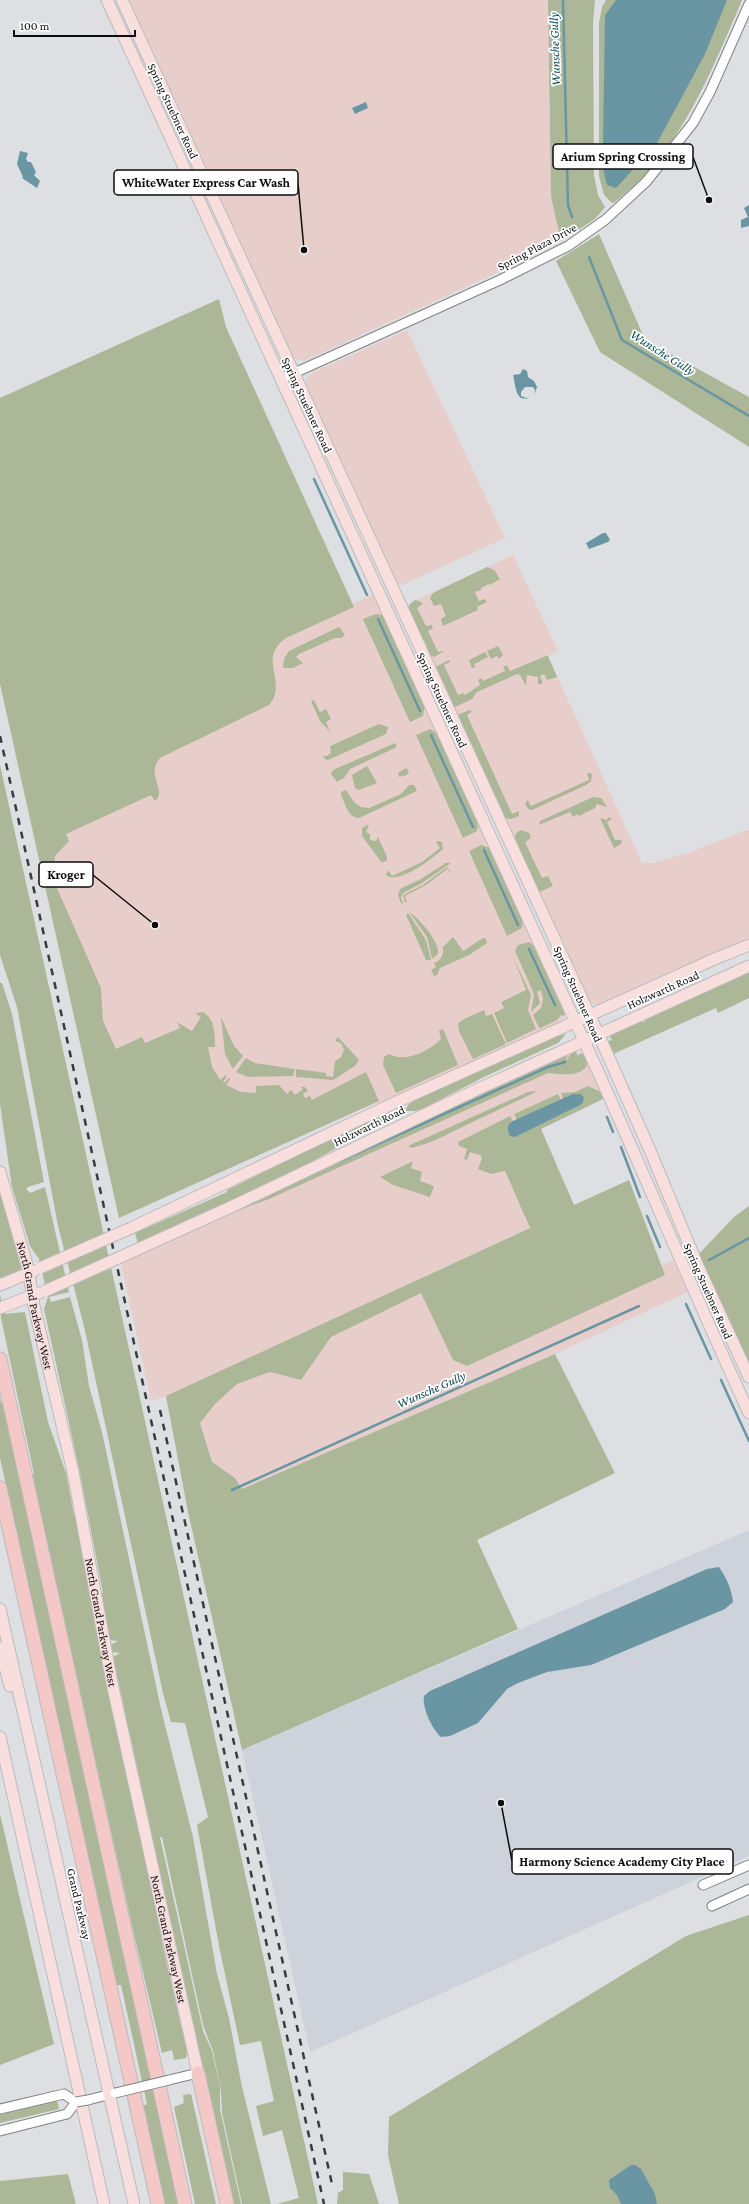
<svg xmlns="http://www.w3.org/2000/svg" width="749" height="2204" font-family="'Crimson Pro',serif">
	<rect width="100%" height="100%" fill="#dddfe2"/>
	<g fill="#e8cecb">
		<polygon points="128,0 548,0 551,197 561,241 529,258 304,361 293,358 290,354"/>
		<polygon points="407,330 505,538 402,585 396,583 306,390 305,383 308,376 314,372"/>
		<polygon points="513,555 558,651 548,656 642,863 654,863 693,851 749,829 749,940 600,1006 589,1002 409,614 409,605 411,602"/>
		<polygon points="374,594 565,1012 564,1016 559,1024 377,1107 375,1103 373,1104 119,1218 15,753"/>
		<polygon points="570,1052 581,1053 586,1057 605,1098 496,1150 530,1228 421,1278 462,1360 673,1260 688,1292 555,1354 223,1497 166,1396 151,1401 121,1263 231,1213"/>
	</g>
	<polygon fill="#cdd2db" points="749,1530 749,1856 310,2052 242,1750"/>
	<g fill="#acb797">
		<polygon points="548,0 595,0 593,23 594,176 598,195 605,207 595,219 561,241 551,197"/>
		<path d="M606 0H742C717 58 694 117 653 166 642 179 628 191 615 202L612 203 604 195 599 176V23L602 7Z"/>
		<polygon points="599,234 645,340 749,397 749,447 600,352 556,261"/>
		<path d="M219 299 226 327 354 607 286 638C256 659 289 682 269 705L160 758C145 775 168 791 155 801L151 795 66 834 69 841 55 856 53 879 101 988 103 1021 116 1049 142 1037 145 1043 180 1028 177 1022 192 1031 201 1017 195 1013 202 1012C215 1017 215 1035 215 1047H208L212 1067 220 1080 226 1075 227 1076 223 1082 224 1083 229 1078 230 1079 226 1085 241 1092 256 1093V1086L279 1085 287 1094 291 1090 295 1095 303 1089 301 1087H305L308 1091 303 1094 305 1098 310 1096 312 1100 366 1072 379 1101 119 1218 0 684V398Z"/>
		<polygon points="487,567 494,570 500,579 490,585 489,584 481,588 481,590 475,592 479,601 485,599 487,602 477,607 478,610 443,626 441,619 446,616 441,604 434,606 430,598 433,593"/>
		<polygon points="415,600 421,602 423,604 417,608 426,626 432,625 433,628 428,631 438,652 445,651 434,657 428,654 408,609 409,605"/>
		<polygon points="376,614 382,615 386,620 425,706 423,716 410,722 363,619"/>
		<polygon points="339,627 345,635 341,638 335,638 299,654 296,657 303,663 293,668 283,668 284,659 289,651"/>
		<polygon points="498,646 503,655 499,659 497,656 491,659 487,651"/>
		<polygon points="485,652 488,657 474,664 475,667 472,668 469,660"/>
		<polygon points="546,656 548,656 557,677 547,680 544,674 540,676 543,683 538,685 538,677 527,675 526,686 520,675 517,674 477,692 472,699 455,707 449,701 435,667 449,660 450,662 444,665 458,695 463,693 465,695 480,685 478,680 481,678 483,681 505,671 503,667 507,665 510,671"/>
		<polygon points="314,700 320,712 326,709 331,719 326,722 330,732 320,721 311,701"/>
		<polygon points="470,710 472,712 467,715 512,814 519,811 519,816 511,819 505,818 458,721 459,714"/>
		<polygon points="379,724 388,727 386,734 328,760 325,759 323,756 327,756 331,753 330,746"/>
		<polygon points="430,729 439,735 478,822 477,831 463,838 416,735"/>
		<polygon points="395,743 397,746 395,748 350,769 344,778 337,782 331,774 333,770"/>
		<polygon points="0,765 318,2204 277,2204 299,2198 282,2130 263,2136 256,2106 274,2101 261,2041 240,2045 219,1946 197,1825 208,1817 185,1723 171,1722 163,1693 84,1326 58,1226 17,1007 0,955"/>
		<polygon points="367,766 377,783 359,790 355,788 352,775"/>
		<polygon points="406,768 409,771 407,775 399,777 398,773"/>
		<polygon points="587,773 591,773 592,775 591,781 586,785 532,810 528,809 525,803 528,800 531,806 589,780"/>
		<path d="M409 785H414L417 791 359 818C348 818 345 803 341 795V792L346 790 354 802 361 807 369 808 401 794Z"/>
		<polygon points="593,797 601,798 607,807 597,804 595,808 579,816 578,814 573,817 570,812 539,825 540,821"/>
		<polygon points="608,817 612,819 607,822 615,840 622,840 621,844 614,848 600,818 607,820"/>
		<polygon points="369,824 366,832 370,834 370,840 376,841 378,837 387,857 387,860 382,863 362,836 362,828"/>
		<polygon points="521,830 529,833 531,838 525,842 542,878 548,876 553,886 537,893 514,840 517,832"/>
		<path d="M439 841 442 842 443 849C433 858 399 885 386 875L388 870 392 876 422 862 440 848 436 842Z"/>
		<polygon points="481,845 490,848 523,918 522,928 507,936 469,851"/>
		<polygon points="446,863 451,863 422,883 403,893 401,897 403,904 401,903 398,895 400,889 421,879"/>
		<polygon points="447,867 452,874 447,869 426,885 405,896 407,902 405,903 403,895 423,885"/>
		<path d="M409 912C418 917 441 943 438 954L432 959 427 937Z"/>
		<polygon points="408,913 426,940 431,960 426,960 406,915"/>
		<path d="M453 937 463 951 483 938 486 939 487 943 469 955 440 968 437 975 434 976 431 970 436 967 434 963C441 961 444 954 443 947Z"/>
		<path d="M529 942 537 948 565 1012 564 1016 561 1015 557 1020 541 1028H539L533 1015 541 1008C543 1002 544 996 540 990L537 992 540 1003 531 1012 534 994 515 951 518 945Z"/>
		<polygon points="513,957 531,995 528,1010 536,1029 507,1043 494,1013 504,1008 501,1002 526,990"/>
		<polygon points="749,972 749,998 718,1013 716,1008 611,1055 608,1041 612,1040 610,1037 612,1034 641,1021 644,1022 648,1018"/>
		<polygon points="0,983 2,983 12,1014 44,1182 28,1187 26,1189 30,1193 45,1187 69,1292 49,1297 51,1302 70,1297 82,1340 89,1386 102,1432 161,1709 193,1837 217,1974 229,2018 242,2087 271,2204 242,2204 222,2113 221,2091 213,2051 203,2025 162,1837 160,1837 203,2031 212,2051 220,2087 220,2109 241,2204 233,2204 113,1657 120,1653 112,1652 110,1645 118,1641 109,1640 101,1594 103,1593 80,1473 44,1309 48,1297 39,1259 30,1246 12,1187 0,1104"/>
		<polygon points="484,1010 486,1016 492,1014 506,1044 473,1059 459,1031 458,1024 462,1020"/>
		<polygon points="221,1017 234,1046 243,1056 233,1069 225,1054"/>
		<path d="M442 1029 444 1031 458 1065 396 1093 383 1065 384 1057 389 1054C408 1063 428 1051 441 1039L439 1031Z"/>
		<polygon points="566,1034 558,1043 484,1077 426,1107 416,1111 405,1111 408,1105 418,1098 551,1038"/>
		<polygon points="338,1037 359,1060 355,1066 333,1080 296,1077 296,1069 326,1073 326,1076 333,1077 335,1061 341,1057 344,1050 341,1043 335,1041"/>
		<path d="M572 1052H576L578 1056 581 1053 586 1057 587 1066C577 1078 562 1074 548 1073L269 1199 231 1213 568 1053 566 1061Z"/>
		<polygon points="246,1058 255,1063 295,1069 293,1076 248,1077 236,1072"/>
		<polygon points="588,1086 603,1093 605,1098 541,1129 574,1205 629,1180 665,1275 467,1366 453,1360 421,1293 331,1337 301,1380 270,1372 237,1384 215,1404 200,1423 212,1462 235,1478 242,1489 555,1354 615,1473 477,1540 518,1629 242,1750 188,1512 166,1396 530,1228 505,1171 491,1174 478,1169 482,1158 480,1155 470,1152 467,1160 464,1159 467,1149 459,1146 458,1142 510,1116 514,1122 517,1121 514,1114 558,1094 561,1100 563,1099 561,1093 575,1092"/>
		<polygon points="538,1091 431,1142 412,1148 408,1146 528,1092"/>
		<polygon points="384,1117 385,1120 376,1126 304,1166 138,1244 135,1233 227,1192 227,1190 373,1119"/>
		<polygon points="413,1161 411,1168 422,1172 420,1181 434,1186 430,1197 393,1185 380,1177"/>
		<polygon points="0,1190 21,1268 19,1271 0,1278"/>
		<polygon points="749,1206 749,1368 697,1256 734,1217"/>
		<polygon points="0,1295 5,1314 25,1312 48,1422 66,1473 74,1515 76,1515 164,1951 187,2052 186,2058 174,2060 172,2050 162,2053 133,1930 32,1475 34,1474 1,1318"/>
		<polygon points="0,1397 1,1403 3,1403 175,2190 177,2190 180,2204 165,2204 142,2106 147,2104 121,1985 116,1985 0,1458"/>
		<polygon points="0,1814 54,2044 0,2065"/>
		<polygon points="749,1915 749,2204 399,2204 388,2155 389,2117 686,1936"/>
		<polygon points="191,2094 216,2204 195,2204 174,2107 184,2103 183,2095"/>
		<polygon points="57,2100 59,2109 0,2123 0,2114"/>
		<polygon points="343,2172 369,2174 379,2204 337,2204 338,2193 343,2190"/>
		<polygon points="68,2174 76,2204 0,2204 0,2181"/>
	</g>
	<g fill="#6996a2">
		<polygon points="616,0 727,0 705,54 656,145 616,188 607,185 604,173 603,145 605,15"/>
		<polygon points="366,102 368,108 355,114 352,108"/>
		<polygon points="20,151 28,153 26,159 28,162 31,162 36,172 34,175 40,181 37,188 22,178 23,177 17,164"/>
		<polygon points="749,205 749,226 741,228 741,220 748,217 744,208"/>
		<path d="M523 369 527 371 528 377 534 381 537 387 534 395 535 390 533 387H525L521 392V396L529 399 521 398C515 394 515 382 513 375L520 374Z"/>
		<polygon points="603,533 606,533 610,540 608,542 589,549 586,543"/>
		<polygon points="573,1094 581,1094 584,1098 582,1104 515,1137 510,1136 508,1131 508,1125 513,1121"/>
		<path d="M719 1567C726 1577 732 1590 733 1602L725 1609 591 1665 547 1672 518 1683 507 1689 478 1723 450 1736 441 1737C432 1729 422 1708 424 1696L430 1691 707 1569Z"/>
		<polygon points="631,2165 635,2165 641,2169 655,2194 657,2204 621,2204 617,2195 610,2188 609,2180"/>
	</g>
	<g fill="none" stroke-linecap="round" stroke-linejoin="round">
		<g stroke="#6996a2" stroke-width="2.5">
			<polyline points="563,0 568,205 572,217"/>
			<polyline points="589,257 622,340 749,416"/>
			<polyline points="314,479 367,595"/>
			<polyline points="378,619 420,711"/>
			<polyline points="431,735 473,827"/>
			<polyline points="484,850 518,925"/>
			<polyline points="529,949 555,1005"/>
			<polyline points="607,1117 613,1132"/>
			<polyline points="621,1147 640,1197"/>
			<polyline points="340,1161 548,1067 565,1062"/>
			<polyline points="647,1216 660,1247"/>
			<polyline points="709,1260 749,1238"/>
			<polyline points="686,1304 711,1359"/>
			<polyline points="721,1380 749,1441"/>
			<polyline points="232,1490 639,1306"/>
		</g>
		<g stroke="#808184" stroke-width="11">
			<g id="minor">
				<polyline points="281,379 500,280 568,246 605,220 646,182 693,123 710,92 749,4"/>
				<polyline points="703,1885 749,1865"/>
				<polyline points="712,1906 749,1889"/>
				<polyline points="169,2080 198,2073"/>
				<polyline points="88,2100 115,2093"/>
				<polyline points="0,2109 64,2094 76,2102 67,2114 0,2131"/>
			</g>
		</g>
		<g stroke="#bbbbbc" stroke-width="13">
			<g id="major">
				<path d="M107 0C264 340 419 681 575 1021 635 1151 689 1283 749 1413"/>
				<polyline points="122,0 602,1042 649,1148 698,1266 749,1377"/>
				<path id="s1" d="M0 1172 28 1268 34 1306 73 1472 112 1683 198 2073"/>
				<polyline points="131,1228 392,1104 717,958 749,945"/>
				<polyline points="136,1250 233,1206 476,1090 749,966"/>
				<polyline points="0,1285 34,1271"/>
				<polyline points="0,1308 39,1293"/>
				<polyline points="0,1609 134,2204"/>
				<polyline points="0,1648 10,1686"/>
				<polyline points="0,1737 104,2204"/>
			</g>
		</g>
		<g stroke="#bbbbbc" stroke-width="15">
			<g id="highway">
				<polyline points="0,1359 185,2204"/>
				<polyline points="0,1488 158,2204"/>
				<polyline points="198,2073 227,2204"/>
			</g>
		</g>
		<use href="#minor" stroke="#fff" stroke-width="9"/>
		<use href="#major" stroke="#f8dedd" stroke-width="11"/>
		<use href="#highway" stroke="#f3c8c7" stroke-width="13"/>
		<g stroke="#3a3b3c" stroke-width="2.5" stroke-dasharray="7 7" stroke-linecap="butt">
			<polyline points="0,736 324,2204"/>
			<polyline points="160,1410 332,2184"/>
		</g>
		<g stroke="#808184" stroke-width="11" stroke-linecap="butt">
			<g id="minor-bridge">
				<polyline points="115,2093 169,2080"/>
				<polyline points="76,2102 88,2100"/>
			</g>
		</g>
		<g stroke="#bbbbbc" stroke-width="13" stroke-linecap="butt">
			<g id="major-bridge">
				<polyline points="40,1268 131,1228"/>
				<polyline points="45,1291 136,1250"/>
			</g>
		</g>
		<use href="#minor-bridge" stroke="#fff" stroke-width="9"/>
		<use href="#major-bridge" stroke="#f8dedd" stroke-width="11"/>
	</g>
	<g text-anchor="middle" stroke-width="3.5" stroke-linejoin="round" paint-order="stroke">
		<g font-size="12" fill="#0d0d0e" stroke="#fff">
			<text transform="translate(173 111) rotate(65)" y="4">Spring Stuebner Road</text>
			<text transform="translate(537 247) rotate(-28)" y="4">Spring Plaza Drive</text>
			<text transform="translate(307 405) rotate(65)" y="4">Spring Stuebner Road</text>
			<text transform="translate(442 700) rotate(65)" y="4">Spring Stuebner Road</text>
			<text transform="translate(663 990) rotate(-24)" y="4">Holzwarth Road</text>
			<text transform="translate(578 994) rotate(66)" y="4">Spring Stuebner Road</text>
			<text transform="translate(369 1126) rotate(-26)" y="4">Holzwarth Road</text>
			<text transform="translate(708 1291) rotate(66)" y="4">Spring Stuebner Road</text>
			<text dy="4" stroke="none"><textPath href="#s1" startOffset="138">North Grand Parkway West</textPath></text>
			<text dy="4" stroke="none"><textPath href="#s1" startOffset="462">North Grand Parkway West</textPath></text>
			<text transform="translate(79 1904) rotate(77)" y="4">Grand Parkway</text>
			<text dy="4" stroke="none"><textPath href="#s1" startOffset="786">North Grand Parkway West</textPath></text>
		</g>
		<g font-size="13" font-style="italic" fill="#0b4e5c" stroke="#fff">
			<text transform="translate(554 49) rotate(-92)" y="5">Wunsche Gully</text>
			<text transform="translate(663 352) rotate(32)" y="5">Wunsche Gully</text>
			<text transform="translate(431 1389) rotate(-24)" y="5">Wunsche Gully</text>
		</g>
	</g>
	<path fill="none" stroke="#0d0d0e" stroke-width="1.5" d="M709 200L693 157M304 250L298 183M155 925L93 875M501 1803L512 1861"/>
	<g fill="#0d0d0e" stroke="#fff" stroke-width="1.5">
		<circle cx="709" cy="200" r="4"/>
		<circle cx="304" cy="250" r="4"/>
		<circle cx="155" cy="925" r="4"/>
		<circle cx="501" cy="1803" r="4"/>
	</g>
	<g fill="#fff" stroke="#0d0d0e" stroke-width="1.5">
		<rect x="553" y="144" width="140" height="25" rx="4"/>
		<rect x="114" y="170" width="184" height="25" rx="4"/>
		<rect x="39" y="862" width="54" height="25" rx="4"/>
		<rect x="512" y="1849" width="221" height="25" rx="4"/>
	</g>
	<g font-size="13" text-anchor="middle" font-weight="bold" fill="#0d0d0e">
		<text x="623" y="161">Arium Spring Crossing</text>
		<text x="206" y="187">WhiteWater Express Car Wash</text>
		<text x="66" y="879">Kroger</text>
		<text x="622" y="1866">Harmony Science Academy City Place</text>
	</g>
	<path d="M14 30v6h121v-6" fill="none" stroke="#0d0d0e" stroke-width="2"/>
	<text x="20" y="30" font-size="12" fill="#0d0d0e" stroke="#ffffff" stroke-width="3" paint-order="stroke">100 m</text>
</svg>
